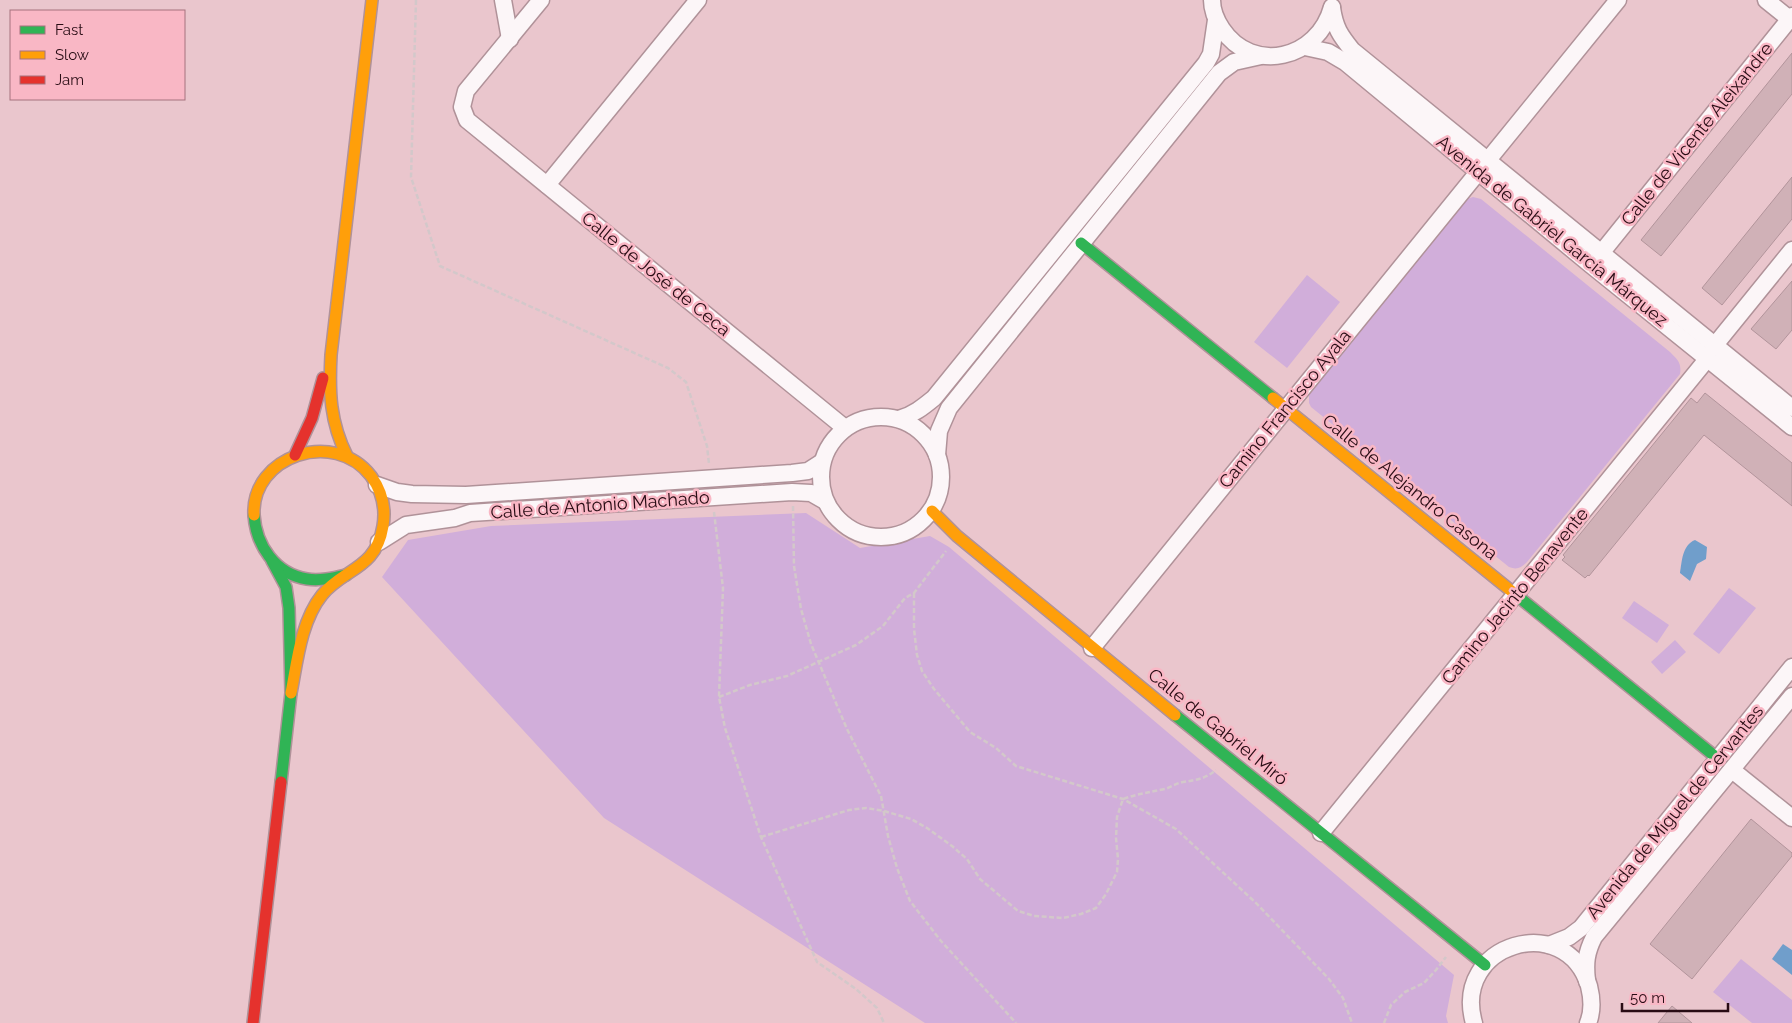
<svg xmlns="http://www.w3.org/2000/svg" width="1792" height="1023" font-family="Raleway,sans-serif">
	<rect width="100%" height="100%" fill="#eac6cd"/>
	<g fill="#d1aeda">
		<path d="M1473 197 1481 199 1670 352C1677 359 1682 363 1680 374L1527 562C1521 568 1517 570 1509 567L1311 407 1309 403V395L1463 204 1467 199Z"/>
		<polygon points="1307,275 1340,302 1287,368 1254,342"/>
		<polygon points="806,513 860,548 930,536 949,547 1454,975 1446,1016 1448,1023 925,1023 604,818 382,577 408,540 491,526"/>
		<polygon points="1729,588 1756,608 1719,654 1693,634"/>
		<polygon points="1634,601 1669,625 1657,643 1622,618"/>
		<polygon points="1675,640 1686,652 1662,674 1651,662"/>
		<polygon points="1741,959 1792,1000 1792,1023 1752,1023 1713,992"/>
	</g>
	<g fill="#709ecb">
		<path d="M1695 540 1707 547 1706 559 1697 564 1690 581 1680 573C1682 562 1682 545 1695 540Z"/>
		<polygon points="1783,944 1792,950 1792,975 1772,959"/>
	</g>
	<g fill="#d0b1b7" stroke="#b2949b">
		<polygon points="1792,53 1792,94 1661,256 1641,240"/>
		<polygon points="1792,177 1792,219 1722,305 1702,288"/>
		<polygon points="1792,281 1792,330 1776,349 1751,329"/>
		<polygon points="1705,393 1792,463 1792,506 1704,435 1589,576 1588,575 1585,578 1562,560 1565,557 1563,555 1691,398 1697,403"/>
		<polygon points="1751,819 1792,853 1792,856 1692,979 1650,944"/>
		<polygon points="1672,1006 1692,1023 1658,1023"/>
	</g>
	<g fill="none" stroke-linecap="round" stroke-linejoin="round">
		<g stroke="#b09299" stroke-width="19">
			<g id="street">
				<polyline points="503,0 510,39"/>
				<polyline points="541,0 466,91 462,107 467,120 845,428"/>
				<path d="M1212 0C1212 11 1216 20 1222 29 1253 75 1318 59 1332 7"/>
				<polyline points="1766,0 1792,21"/>
				<path d="M1332 8C1335 28 1340 35 1352 50L1792 408"/>
				<polyline points="1305,47 1328,52 1345,62 1591,265 1792,427"/>
				<polyline points="1488,160 1618,0"/>
				<polyline points="547,185 698,0"/>
				<polyline points="1602,252 1792,16"/>
				<polyline points="1715,345 1792,250"/>
				<circle cx="881" cy="477" r="60"/>
				<path d="M899 419C913 415 923 407 934 398L1206 63 1211 54 1216 20"/>
				<polyline points="937,455 939,431 949,408 1219,73 1234,62 1261,56"/>
				<polyline points="377,485 397,492 412,494 466,495 792,473 808,471 822,462"/>
				<polyline points="379,542 406,525 455,518 470,513 792,492 811,493 825,501"/>
				<polyline points="1092,648 1479,171"/>
				<polyline points="1732,770 1792,818"/>
				<polyline points="1321,833 1708,358"/>
				<polyline points="1549,945 1569,937 1581,928 1792,667"/>
				<path d="M1587 981C1585 963 1586 953 1594 937L1792 696"/>
				<path d="M1474 1023C1451 943 1566 910 1589 986 1592 998 1593 1011 1588 1023"/>
			</g>
		</g>
		<g stroke="#b09299" stroke-width="14">
			<g id="fast">
				<polyline points="1081,243 1273,398"/>
				<path d="M254 515C256 545 275 574 307 579 320 581 333 578 346 575"/>
				<polyline points="272,561 286,587 289,608 291,693 281,782"/>
				<polyline points="1515,594 1717,758"/>
				<polyline points="1175,715 1485,965"/>
			</g>
		</g>
		<g stroke="#b09299" stroke-width="14">
			<g id="slow">
				<polyline points="1273,398 1515,594"/>
				<path d="M347 456C330 422 329 392 331 355L372 0"/>
				<polyline points="932,511 957,536 1175,715"/>
				<path d="M254 515C251 456 334 428 371 476 382 491 386 508 383 526 376 570 344 568 322 595 301 621 297 662 291 693"/>
			</g>
		</g>
		<g stroke="#b09299" stroke-width="14">
			<g id="jam">
				<polyline points="295,455 312,418 323,378"/>
				<polyline points="253,1023 281,782"/>
			</g>
		</g>
		<g stroke="#d3c8ca" stroke-width="2.5" stroke-dasharray="5 2.5" stroke-linecap="butt">
			<polyline points="416,0 411,177 440,266 668,368 686,382 707,446 709,464"/>
			<polyline points="793,506 794,566 801,609 811,644 847,729 881,796 888,836 897,868 910,901 941,941 1016,1023"/>
			<polyline points="714,512 723,588 719,697 725,728 761,837 817,962 856,989 877,1008 884,1023"/>
			<polyline points="914,593 914,629 917,655 922,671 934,689 970,732 996,748 1016,766 1123,799 1176,829 1256,903 1329,979 1343,998 1352,1023"/>
			<polyline points="719,697 750,685 787,676 856,645 883,626 905,598 914,593 946,551"/>
			<path d="M761 837 849 810 866 808 884 811 911 819 927 828 952 846 967 859 980 879 1018 911 1034 916 1063 918 1081 914 1096 908 1106 894 1117 872 1118 859 1116 838 1117 817 1123 799C1137 794 1150 792 1165 789 1171 787 1177 783 1183 782 1196 780 1205 779 1216 770"/>
			<polyline points="1384,1023 1391,1005 1405,992 1424,983 1436,970 1446,957"/>
		</g>
		<use href="#street" stroke="#fcf6f8" stroke-width="16"/>
		<use href="#fast" stroke="#30b455" stroke-width="11"/>
		<use href="#slow" stroke="#ff9f0a" stroke-width="11"/>
		<use href="#jam" stroke="#e5322d" stroke-width="11"/>
	</g>
	<g text-anchor="middle" stroke-width="5" stroke-linejoin="round" paint-order="stroke">
		<g font-size="18" fill="#280c14" stroke="#f9b7c5">
			<text transform="translate(1697 134) rotate(-51)" y="6">Calle de Vicente Aleixandre</text>
			<text transform="translate(1552 231) rotate(39)" y="6">Avenida de Gabriel García Márquez</text>
			<text transform="translate(656 274) rotate(39)" y="6">Calle de José de Ceca</text>
			<text transform="translate(1285 409) rotate(-51)" y="6">Camino Francisco Ayala</text>
			<text transform="translate(1410 487) rotate(39)" y="6">Calle de Alejandro Casona</text>
			<text transform="translate(600 505) rotate(-4)" y="6">Calle de Antonio Machado</text>
			<text transform="translate(1515 596) rotate(-51)" y="6">Camino Jacinto Benavente</text>
			<text transform="translate(1218 727) rotate(39)" y="6">Calle de Gabriel Miró</text>
			<text transform="translate(1675 812) rotate(-51)" y="6">Avenida de Miguel de Cervantes</text>
		</g>
	</g>
	<rect x="10" y="10" width="175" height="90" fill="#f9b7c5" stroke="#a5737e"/>
	<rect x="20" y="26" width="25" height="8" fill="#30b455" stroke="#a5737e"/>
	<text x="55" y="35" font-size="15" fill="#280c14">Fast</text>
	<rect x="20" y="51" width="25" height="8" fill="#ff9f0a" stroke="#a5737e"/>
	<text x="55" y="60" font-size="15" fill="#280c14">Slow</text>
	<rect x="20" y="76" width="25" height="8" fill="#e5322d" stroke="#a5737e"/>
	<text x="55" y="85" font-size="15" fill="#280c14">Jam</text>
	<path d="M1622 1003v8h106v-8" fill="none" stroke="#280c14" stroke-width="2.5"/>
	<text x="1630" y="1003" font-size="15" fill="#280c14" stroke="#f9b7c5" stroke-width="4" paint-order="stroke">50 m</text>
</svg>
